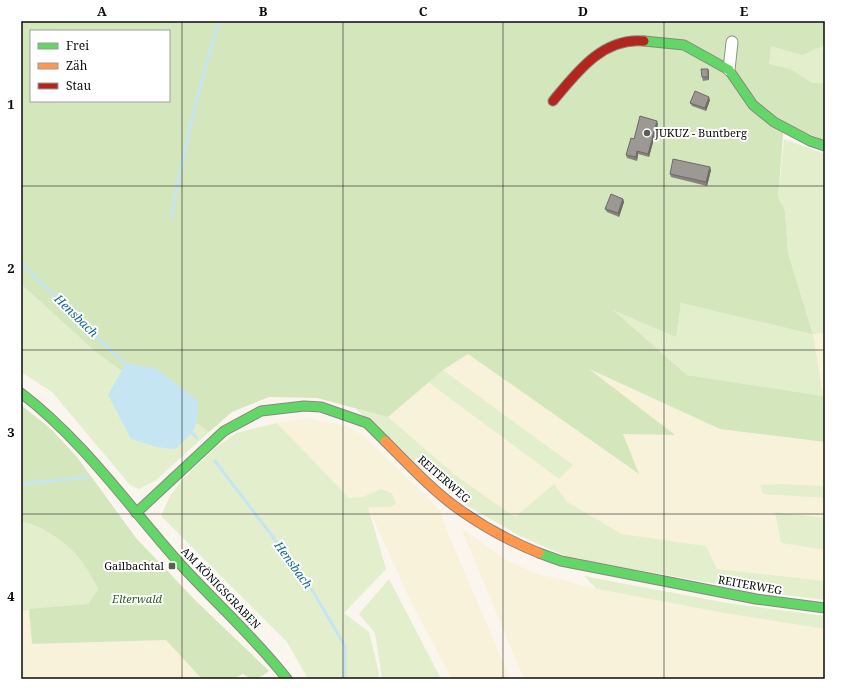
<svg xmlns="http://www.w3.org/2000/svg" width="846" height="700" font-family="'Noto Serif',serif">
	<rect width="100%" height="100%" fill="#faf6ed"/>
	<g fill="#f7f2d9">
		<polygon points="825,333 825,409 813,334"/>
		<polygon points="468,354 638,474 623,434 674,435 586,368 720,429 825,442 825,486 782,484 760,486 764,494 825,498 825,518 775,512 781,543 825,550 825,581 716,569 706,546 622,534 567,502 554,485 515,517 455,475 388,417 428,382 559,479 573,465 443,370"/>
		<polygon points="308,418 347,426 365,437 440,510 447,531 510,679 452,679 411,602 368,507 390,507 396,504 392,493 381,489 363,497 349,498 277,423"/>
		<polygon points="461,528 508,561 535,573 597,589 730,614 825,629 825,679 524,679"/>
		<polygon points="29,609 33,644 166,640 202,679 21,679 21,611"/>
	</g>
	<g fill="#e3eecd">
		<polygon points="825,21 825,139 732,51"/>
		<polygon points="784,139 825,154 825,333 813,334 823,396 687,375 612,309 676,336 681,303 813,333 788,253 785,211 778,197"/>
		<polygon points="21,284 98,354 209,432 155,481 139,489 130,485 52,392 21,372"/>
		<polygon points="443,370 573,465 559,479 428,382"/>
		<polygon points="355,408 388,417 455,475 515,517 554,484 567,502 622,534 706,546 717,569 825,581 825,600 762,592 570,558 520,536 466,505 403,453"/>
		<polygon points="277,423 349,498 363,497 381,489 392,493 396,504 390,507 368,507 386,569 344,613 369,632 379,673 378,679 308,679 287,642 161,516 170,496 183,479 215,448 236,433"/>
		<polygon points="782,484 825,486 825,498 763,494 760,485"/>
		<polygon points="775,512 825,518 825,550 781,543"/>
		<path d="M21 522C39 523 67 543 78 557 86 566 92 578 98 589L88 604 21 611Z"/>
		<polygon points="584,576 727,603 825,616 825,629 730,614 597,589"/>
		<polygon points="389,579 441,679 382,679 375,633 359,614"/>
	</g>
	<g fill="#d4e6bc" fill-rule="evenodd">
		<path d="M21 21H825V45L802 55 771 46 769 64 790 69 812 83H825V141L784 123 778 197 785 211 788 253 813 334 681 303 676 337 613 310 687 375 823 396 825 409V442L720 429 589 369 675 435 623 434 639 474 468 354 443 370 388 417 317 398 269 397 232 412 209 432 98 354 21 284ZM31 31H169V101H31Z"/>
		<path d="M21 405 51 429 77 457 136 538 194 599 269 671C259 679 254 682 243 674L233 679H202L166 640 32 644 29 609 88 604 98 589C92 578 86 566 78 557 67 543 39 523 21 522Z"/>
	</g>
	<path fill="#c5e5f3" d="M126 363 157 369 198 401C197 430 196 430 175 449L157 447 131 439 108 395Z"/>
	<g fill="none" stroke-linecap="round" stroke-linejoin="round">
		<g stroke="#c5e5f3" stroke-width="3">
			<path d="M171 217C184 150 199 85 219 21"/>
			<polyline points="21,263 96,337 128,366"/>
			<polyline points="190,431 197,438"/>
			<polyline points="215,461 308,583 345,646 345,679"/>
			<polyline points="21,484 87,477"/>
		</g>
		<g stroke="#93918d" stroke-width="13">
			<polyline id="street" points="729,70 732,42"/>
		</g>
		<g stroke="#898783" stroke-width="11">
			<g id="fast">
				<polyline points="644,41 684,45 729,70 753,105 774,122 810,141 825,146"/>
				<path d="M21 393C84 441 129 507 182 566 217 604 255 638 287 679"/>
				<polyline points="136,513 224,431 261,411 304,406 321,407 367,423 385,441"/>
				<polyline points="539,553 561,561 756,599 825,608"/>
			</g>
		</g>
		<g stroke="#898783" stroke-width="11">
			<path id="slow" d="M385 441C408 464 434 492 460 510 484 527 512 542 539 553"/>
		</g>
		<g stroke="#898783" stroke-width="11">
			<path id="jam" d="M553 101C577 72 603 37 644 41"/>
		</g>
		<use href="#street" stroke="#fefefc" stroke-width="11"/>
		<use href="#fast" stroke="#63d668" stroke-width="9"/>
		<use href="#slow" stroke="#ff974d" stroke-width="9"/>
		<use href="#jam" stroke="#b3261e" stroke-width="9"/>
	</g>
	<g fill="#86837f">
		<polygon points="708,69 709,72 709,80 703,81 702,77"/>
		<polygon points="710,100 706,111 692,106 690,103"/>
		<polygon points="658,124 649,157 638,154 637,161 627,158 626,155 634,139"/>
		<polygon points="711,170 707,186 671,177 670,174"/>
		<polygon points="623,199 624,202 619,217 607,212 605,209"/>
	</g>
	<g fill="#6d6a68">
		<polygon points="708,69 709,72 709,80 708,77"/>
		<polygon points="709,97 710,100 706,111 705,108"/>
		<polygon points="657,121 658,124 649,157 648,154"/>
		<polygon points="637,151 638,154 637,161 636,157"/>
		<polygon points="710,167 711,170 707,186 706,182"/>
		<polygon points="623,199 624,202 619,217 618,213"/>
	</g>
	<g fill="#9c9894" stroke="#6d6a68">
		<polygon points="701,69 708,69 708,77 702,77"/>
		<polygon points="695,91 709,97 705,108 690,103"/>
		<polygon points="640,116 657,121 648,154 637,151 636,157 626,155 631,138 634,139"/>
		<polygon points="673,159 710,167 706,182 670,174"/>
		<polygon points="611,194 623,199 618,213 605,209"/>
	</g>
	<path fill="none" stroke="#0b0b0b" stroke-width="1" stroke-opacity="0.55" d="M182 21V679M343 21V679M503 21V679M664 21V679M21 186H825M21 350H825M21 514H825"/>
	<g fill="#5f5d5a" stroke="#fff" stroke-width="1.5">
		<circle cx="647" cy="133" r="4"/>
		<rect x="168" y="562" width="8" height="8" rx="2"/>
	</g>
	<g text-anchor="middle" stroke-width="4" stroke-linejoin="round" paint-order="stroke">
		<g font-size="11" fill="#0b0b0b" stroke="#fff" text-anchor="start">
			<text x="655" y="137">JUKUZ - Buntberg</text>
			<text x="164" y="570" text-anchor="end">Gailbachtal</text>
		</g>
		<g font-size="11" fill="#0b0b0b" stroke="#fff">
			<text transform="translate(444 479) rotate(41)" y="4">REITERWEG</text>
			<text transform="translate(750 585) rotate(10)" y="4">REITERWEG</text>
			<text transform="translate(221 588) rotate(46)" y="4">AM KÖNIGSGRABEN</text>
		</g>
		<g font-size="11" font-style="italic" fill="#2e611c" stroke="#fff">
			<text x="137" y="603">Elterwald</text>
		</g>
		<g font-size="12" font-style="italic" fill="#16679a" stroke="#fff">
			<text transform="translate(76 316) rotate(44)" y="4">Hensbach</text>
			<text transform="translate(293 565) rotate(54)" y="4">Hensbach</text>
		</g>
	</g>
	<rect width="846" height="700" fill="none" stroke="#ffffff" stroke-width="44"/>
	<rect x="30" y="30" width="140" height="72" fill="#ffffff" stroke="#9d9d9d"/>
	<rect x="38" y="43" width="20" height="6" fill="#63d668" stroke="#9d9d9d"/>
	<text x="66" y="50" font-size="12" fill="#0b0b0b">Frei</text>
	<rect x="38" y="63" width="20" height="6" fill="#ff974d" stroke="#9d9d9d"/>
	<text x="66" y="70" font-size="12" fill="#0b0b0b">Zäh</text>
	<rect x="38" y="83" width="20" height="6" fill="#b3261e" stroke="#9d9d9d"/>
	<text x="66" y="90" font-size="12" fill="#0b0b0b">Stau</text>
	<rect x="22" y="22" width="802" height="656" fill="none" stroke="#0b0b0b" stroke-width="1.5"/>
	<g font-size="13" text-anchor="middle" font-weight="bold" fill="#0b0b0b">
		<text x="102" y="16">A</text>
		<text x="263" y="16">B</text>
		<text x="423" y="16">C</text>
		<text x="583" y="16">D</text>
		<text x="744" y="16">E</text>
		<text x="11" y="109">1</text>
		<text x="11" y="273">2</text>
		<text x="11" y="437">3</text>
		<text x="11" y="601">4</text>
	</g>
</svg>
